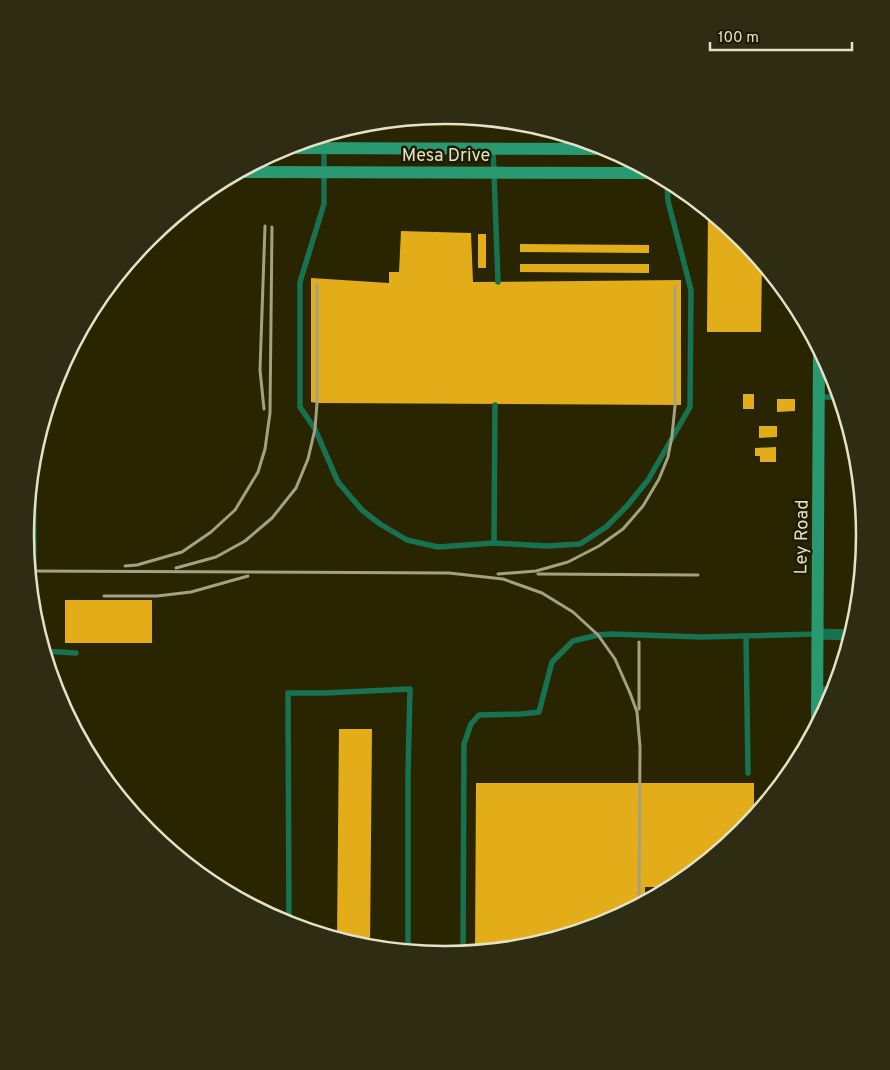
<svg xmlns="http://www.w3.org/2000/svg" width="890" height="1070" font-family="Overpass,sans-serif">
	<rect width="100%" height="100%" fill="#292500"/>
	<g fill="#e3ac19">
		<polygon points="708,210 742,238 762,263 761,332 707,332"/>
		<polygon points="401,231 471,233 473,282 681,280 681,405 317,403 311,402 311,278 389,283 389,272 399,272"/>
		<rect x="478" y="234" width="8" height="34"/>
		<polygon points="520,244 649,245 649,253 520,252"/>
		<polygon points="520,264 649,264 649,273 520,272"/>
		<rect x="743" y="394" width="11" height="15"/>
		<polygon points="777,399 795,399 795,411 777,412"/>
		<polygon points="759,426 777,426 777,437 759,438"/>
		<polygon points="776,447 776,462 760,462 760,456 755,456 755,448"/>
		<polygon points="855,467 858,468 861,490 854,490"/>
		<rect x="65" y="600" width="87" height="43"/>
		<polygon points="339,729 372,729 370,948 363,947 337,939"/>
		<polygon points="476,783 754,783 754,818 742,832 678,884 673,887 645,887 645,902 605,923 527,947 475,952"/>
	</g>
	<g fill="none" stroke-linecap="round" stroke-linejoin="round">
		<g stroke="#177252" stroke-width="5.5">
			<polyline points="324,148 324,204 300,282 300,407 315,429 338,482 362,510 380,524 407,540 438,547 494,543 546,546 580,544 606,527 627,506 648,480 690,407 691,290 668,201 667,180"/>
			<polyline points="493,149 494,173 498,282"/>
			<path d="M789 296C789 306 792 313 802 317"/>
			<polyline points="819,397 840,397"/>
			<polyline points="494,543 495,405"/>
			<polyline points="746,636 748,773"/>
			<polyline points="44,651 76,653"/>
			<polyline points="817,689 835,689"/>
			<polyline points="289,924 288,693 324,693 410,689 408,774 408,951"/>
			<polyline points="463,953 464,744 471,724 479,715 521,714 539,712 552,662 573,641 598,635 611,634 702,637 817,634"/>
		</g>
		<g stroke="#177252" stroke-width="11">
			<polyline points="31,593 31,474"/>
			<polyline points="817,634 852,635"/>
		</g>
		<g stroke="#289971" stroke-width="12">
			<polyline points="283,148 609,149"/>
			<polyline points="237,172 654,173"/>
			<polyline points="817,726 819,349"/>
		</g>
		<g stroke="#a3a182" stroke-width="3">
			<polyline points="264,409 260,370 265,226"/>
			<polyline points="125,566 137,565 182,552 211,532 235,510 258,472 265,449 270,413 272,227"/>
			<polyline points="176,568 216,557 245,541 272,518 296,488 308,459 315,429 317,403 317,284"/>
			<polyline points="29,571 449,573 503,579 542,593 573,612 598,635 615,659 630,693 637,712 640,747 639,905"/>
			<polyline points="498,574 536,571 568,562 599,546 623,529 643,506 659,479 668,457 672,436 675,406 675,287"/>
			<polyline points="538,574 698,575"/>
			<polyline points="104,596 157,596 191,592 248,576"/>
			<polyline points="639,642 639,709"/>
		</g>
	</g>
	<g text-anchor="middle" stroke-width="5" stroke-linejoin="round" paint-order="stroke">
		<g font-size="18" fill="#e3e2c6" stroke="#1e1c02">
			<text x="446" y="161">Mesa Drive</text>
			<text transform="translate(801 537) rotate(-89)" y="6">Ley Road</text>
		</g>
	</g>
	<path d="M0 0H890V1070H0ZM34 535a411 411 0 1 1 822 0a411 411 0 1 1-822 0Z" fill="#2e2c12" fill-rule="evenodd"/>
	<path fill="none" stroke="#e3e2c6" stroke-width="2.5" d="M34 535a411 411 0 1 1 822 0a411 411 0 1 1-822 0Z"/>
	<path d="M710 42v8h142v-8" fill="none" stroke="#e3e2c6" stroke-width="2.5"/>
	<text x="718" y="42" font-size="15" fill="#e3e2c6" stroke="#1e1c02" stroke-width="4" paint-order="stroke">100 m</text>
</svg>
